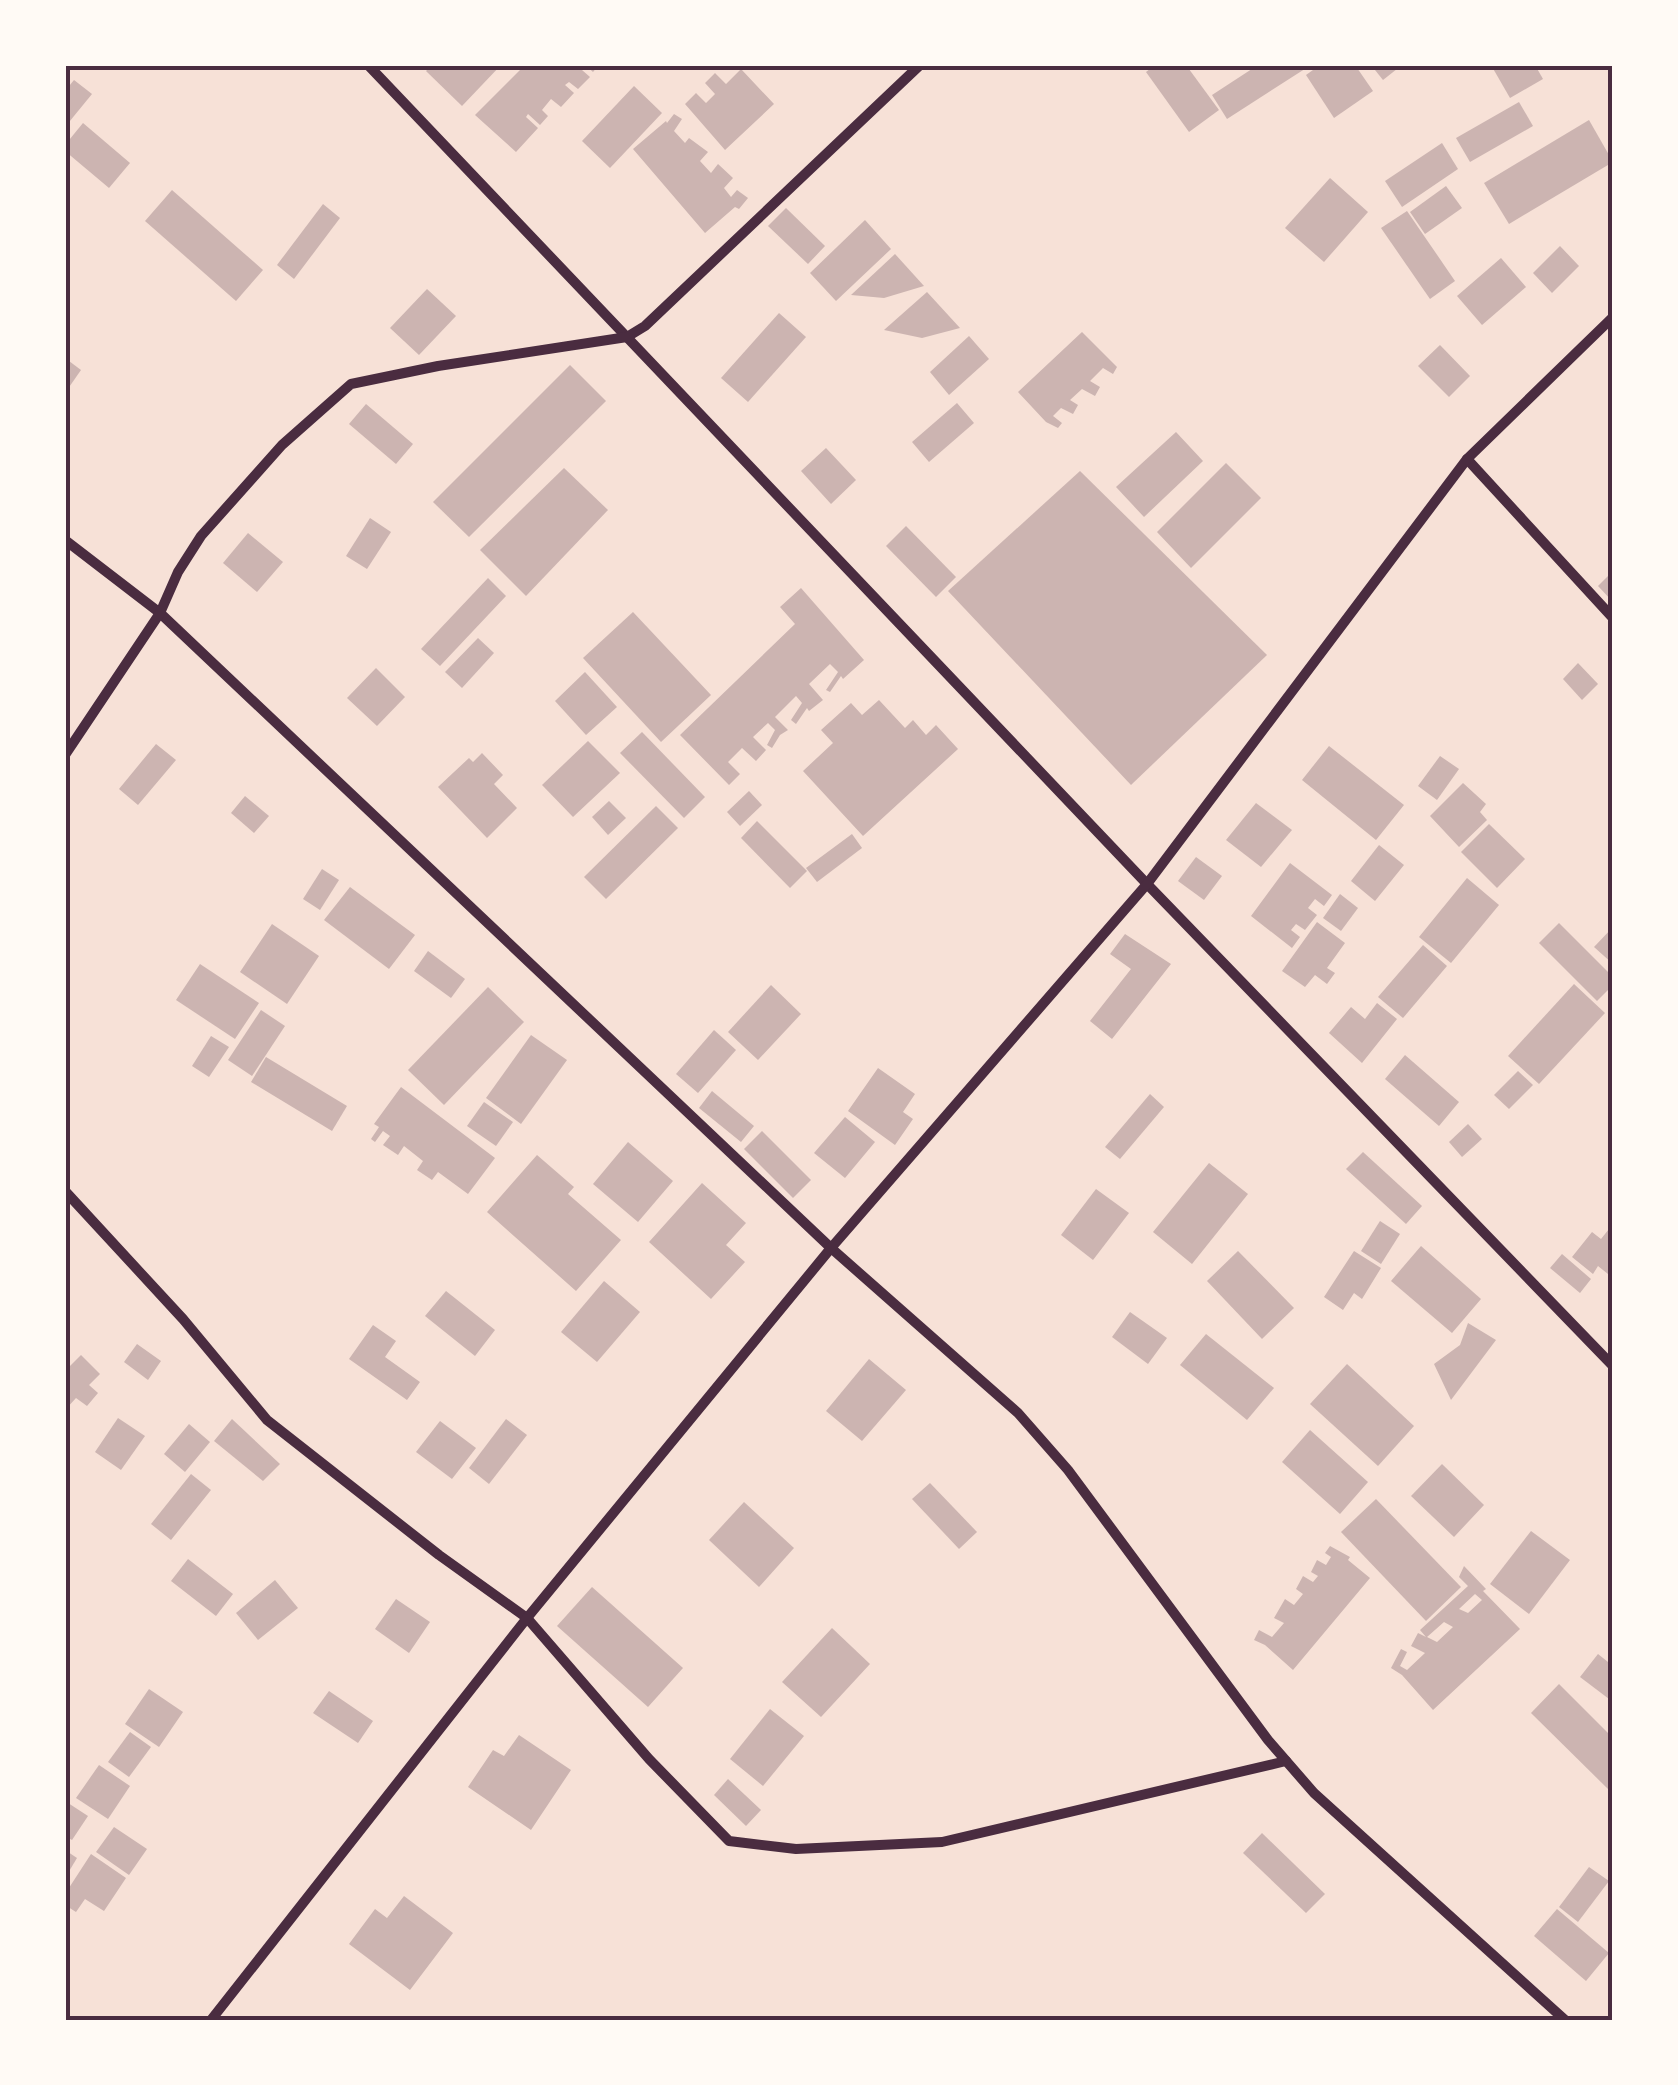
<svg xmlns="http://www.w3.org/2000/svg" width="1678" height="2085" font-family="Overpass,sans-serif">
	<rect width="100%" height="100%" fill="#f7e1d7"/>
	<g fill="#ccb4b1" fill-rule="evenodd">
		<polygon points="432,65 501,65 462,106 426,71"/>
		<polygon points="525,65 599,65 593,72 585,65 582,70 590,77 578,89 569,82 565,85 574,93 561,107 551,99 542,110 548,116 540,125 528,114 526,117 538,128 516,152 475,115"/>
		<polygon points="1155,65 1186,65 1219,110 1189,132 1146,72"/>
		<polygon points="1258,65 1311,65 1227,119 1212,95"/>
		<polygon points="1320,65 1355,65 1373,91 1334,118 1306,75"/>
		<polygon points="1371,65 1402,65 1383,80"/>
		<polygon points="1491,65 1535,65 1543,79 1510,98"/>
		<polygon points="741,69 774,104 725,150 685,104 696,93 706,103 715,94 705,83 715,73 726,84"/>
		<polygon points="74,80 92,94 65,127 65,91"/>
		<polygon points="634,86 662,113 610,168 582,141"/>
		<polygon points="1519,102 1533,126 1470,162 1456,138"/>
		<polygon points="674,114 682,119 674,131 685,143 689,138 708,152 700,161 711,173 718,164 733,178 724,188 731,197 737,190 748,198 739,209 735,207 705,233 633,149 666,121 667,123"/>
		<polygon points="1589,120 1613,162 1509,224 1484,183"/>
		<polygon points="83,123 130,163 109,188 65,151 65,145"/>
		<polygon points="1442,143 1458,169 1402,207 1385,181"/>
		<polygon points="1330,178 1368,212 1324,262 1285,228"/>
		<polygon points="1446,186 1462,208 1425,234 1410,212"/>
		<polygon points="172,190 263,270 236,301 145,221"/>
		<polygon points="323,204 340,218 294,279 277,265"/>
		<polygon points="786,208 825,246 808,264 768,226"/>
		<polygon points="1407,211 1455,281 1430,299 1381,228"/>
		<polygon points="865,220 891,249 836,301 810,273"/>
		<polygon points="1560,246 1579,266 1552,293 1533,273"/>
		<polygon points="895,254 924,286 884,298 851,295"/>
		<polygon points="1501,258 1526,287 1482,325 1457,296"/>
		<polygon points="427,289 456,316 419,355 390,328"/>
		<polygon points="927,292 960,328 922,338 884,330"/>
		<polygon points="779,313 806,337 748,402 721,378"/>
		<polygon points="1082,332 1117,367 1113,374 1103,368 1090,381 1100,387 1095,396 1082,389 1070,400 1078,405 1073,414 1061,408 1053,416 1062,423 1058,428 1046,422 1018,392"/>
		<polygon points="969,336 989,359 949,395 930,372"/>
		<polygon points="1440,345 1470,376 1449,397 1418,366"/>
		<polygon points="65,358 81,370 65,393"/>
		<polygon points="570,365 606,401 469,537 433,502"/>
		<polygon points="957,403 974,423 929,462 912,442"/>
		<polygon points="366,404 413,444 396,464 349,424"/>
		<polygon points="1176,432 1203,461 1144,517 1116,487"/>
		<polygon points="826,448 856,480 831,504 801,471"/>
		<polygon points="1226,463 1261,498 1191,568 1157,532"/>
		<polygon points="564,468 608,510 526,596 480,550"/>
		<polygon points="1080,471 1267,655 1131,785 948,591"/>
		<polygon points="370,518 391,532 367,569 346,556"/>
		<polygon points="906,526 956,577 936,597 886,546"/>
		<polygon points="248,533 283,562 257,592 223,563"/>
		<polygon points="1613,571 1613,602 1598,586"/>
		<polygon points="488,578 506,596 440,666 421,649"/>
		<polygon points="801,588 864,660 843,679 841,676 830,692 826,690 838,672 830,664 809,684 823,700 809,711 807,708 796,724 791,720 802,703 796,696 775,717 788,730 780,735 772,748 767,745 775,730 768,723 753,737 766,750 756,761 742,748 728,762 740,774 729,785 680,735 795,624 780,607"/>
		<polygon points="633,612 711,695 661,742 583,658"/>
		<polygon points="478,638 494,653 462,688 445,672"/>
		<polygon points="1578,663 1598,684 1582,700 1563,679"/>
		<polygon points="376,668 405,697 377,726 347,698"/>
		<polygon points="585,672 617,707 586,735 555,701"/>
		<polygon points="879,700 905,728 913,720 926,735 936,725 958,749 863,836 803,771 833,743 821,730 851,703 862,715"/>
		<polygon points="642,732 705,797 684,818 620,753"/>
		<polygon points="588,741 620,773 573,817 542,785"/>
		<polygon points="156,744 176,760 138,805 119,789"/>
		<polygon points="1329,746 1404,805 1376,840 1302,780"/>
		<polygon points="482,753 503,775 494,784 517,808 487,838 438,787 469,758 473,762"/>
		<polygon points="1440,756 1459,769 1437,800 1418,786"/>
		<polygon points="1463,783 1486,804 1480,812 1487,820 1459,847 1430,816"/>
		<polygon points="749,791 762,805 740,826 727,812"/>
		<polygon points="245,796 269,816 254,833 231,813"/>
		<polygon points="609,801 626,818 608,835 592,817"/>
		<polygon points="1256,803 1292,830 1261,867 1226,840"/>
		<polygon points="656,806 678,828 606,899 584,877"/>
		<polygon points="757,821 807,871 790,888 741,838"/>
		<polygon points="1489,824 1525,859 1497,888 1461,852"/>
		<polygon points="852,834 862,848 817,882 806,868"/>
		<polygon points="1379,845 1404,865 1375,901 1351,881"/>
		<polygon points="1196,857 1222,876 1204,900 1178,881"/>
		<polygon points="1290,863 1332,895 1324,906 1315,899 1308,908 1317,915 1305,930 1296,924 1291,930 1300,937 1292,948 1251,916"/>
		<polygon points="322,869 339,880 320,910 303,899"/>
		<polygon points="1467,878 1499,905 1451,963 1419,937"/>
		<polygon points="350,887 415,935 389,969 324,920"/>
		<polygon points="1340,894 1358,908 1341,931 1323,918"/>
		<polygon points="1317,922 1345,943 1327,968 1335,973 1327,984 1315,975 1305,987 1282,971"/>
		<polygon points="1559,923 1613,977 1613,985 1597,1001 1539,943"/>
		<polygon points="272,924 319,956 287,1004 240,972"/>
		<polygon points="1613,927 1613,964 1594,947"/>
		<polygon points="1125,934 1171,964 1112,1039 1090,1021 1131,969 1110,954"/>
		<polygon points="1423,945 1447,966 1403,1018 1378,997"/>
		<polygon points="428,951 465,979 451,998 414,971"/>
		<polygon points="200,964 259,1003 235,1039 176,1000"/>
		<polygon points="1574,984 1605,1013 1539,1084 1508,1056"/>
		<polygon points="771,985 801,1014 758,1060 728,1032"/>
		<polygon points="488,987 524,1022 444,1105 408,1070"/>
		<polygon points="1377,1003 1397,1019 1362,1063 1329,1033 1351,1007 1365,1019"/>
		<polygon points="261,1010 285,1026 252,1076 228,1060"/>
		<polygon points="714,1030 736,1050 698,1093 676,1074"/>
		<polygon points="531,1035 567,1060 521,1124 486,1098"/>
		<polygon points="211,1036 229,1047 209,1077 192,1066"/>
		<polygon points="1405,1055 1459,1102 1439,1126 1385,1079"/>
		<polygon points="266,1057 347,1106 332,1131 251,1082"/>
		<polygon points="878,1068 915,1094 903,1112 913,1119 895,1145 848,1111"/>
		<polygon points="1518,1071 1533,1085 1509,1109 1494,1095"/>
		<polygon points="401,1087 495,1158 468,1194 438,1172 432,1180 417,1170 423,1161 404,1146 398,1155 383,1145 390,1136 383,1131 375,1142 371,1139 379,1127 374,1124"/>
		<polygon points="712,1091 754,1126 741,1142 699,1108"/>
		<polygon points="1150,1094 1164,1107 1120,1159 1105,1147"/>
		<polygon points="484,1102 513,1122 496,1146 467,1126"/>
		<polygon points="845,1117 875,1142 845,1178 814,1153"/>
		<polygon points="1468,1124 1482,1139 1462,1157 1449,1142"/>
		<polygon points="762,1131 811,1180 793,1198 744,1149"/>
		<polygon points="628,1142 673,1181 638,1222 593,1184"/>
		<polygon points="1363,1152 1422,1206 1406,1224 1346,1169"/>
		<polygon points="537,1155 574,1187 568,1194 621,1240 576,1291 487,1212"/>
		<polygon points="1209,1163 1248,1194 1192,1264 1153,1232"/>
		<polygon points="702,1183 746,1223 726,1245 745,1262 711,1299 649,1242"/>
		<polygon points="1096,1189 1129,1213 1093,1260 1061,1235"/>
		<polygon points="1380,1221 1400,1234 1381,1264 1361,1251"/>
		<polygon points="1613,1224 1613,1278 1598,1266 1593,1274 1572,1257 1592,1232 1601,1239"/>
		<polygon points="1421,1246 1481,1299 1452,1333 1391,1281"/>
		<polygon points="1238,1251 1294,1308 1262,1339 1207,1281"/>
		<polygon points="1354,1251 1381,1268 1362,1299 1354,1293 1343,1310 1324,1297"/>
		<polygon points="1562,1254 1591,1279 1580,1293 1550,1268"/>
		<polygon points="604,1281 640,1312 597,1362 561,1332"/>
		<polygon points="446,1291 495,1330 475,1356 425,1316"/>
		<polygon points="1130,1312 1167,1338 1148,1364 1112,1337"/>
		<polygon points="1468,1323 1496,1340 1451,1400 1434,1364 1460,1345"/>
		<polygon points="373,1325 396,1341 385,1357 420,1382 407,1400 349,1359"/>
		<polygon points="1206,1334 1274,1388 1247,1420 1180,1365"/>
		<polygon points="137,1344 161,1361 148,1380 124,1362"/>
		<polygon points="81,1355 100,1374 89,1385 98,1393 87,1406 76,1398 65,1410 65,1371"/>
		<polygon points="869,1359 906,1390 862,1441 826,1411"/>
		<polygon points="1347,1364 1414,1426 1378,1466 1310,1404"/>
		<polygon points="118,1418 145,1436 121,1470 95,1452"/>
		<polygon points="232,1419 280,1464 263,1481 214,1441"/>
		<polygon points="506,1419 527,1435 489,1484 469,1468"/>
		<polygon points="440,1421 476,1448 452,1479 416,1452"/>
		<polygon points="189,1424 210,1442 185,1472 164,1454"/>
		<polygon points="1310,1430 1368,1482 1340,1514 1282,1462"/>
		<polygon points="1442,1464 1484,1505 1454,1537 1411,1496"/>
		<polygon points="191,1474 211,1490 171,1540 151,1524"/>
		<polygon points="930,1483 977,1532 959,1549 912,1499"/>
		<polygon points="1376,1499 1461,1587 1426,1621 1341,1532"/>
		<polygon points="744,1502 794,1548 759,1587 709,1540"/>
		<polygon points="1531,1531 1570,1560 1529,1614 1490,1584"/>
		<polygon points="1330,1546 1350,1557 1348,1560 1370,1578 1293,1670 1265,1645 1254,1640 1259,1630 1272,1637 1284,1623 1274,1618 1285,1599 1294,1605 1303,1594 1296,1589 1303,1576 1313,1582 1318,1576 1311,1572 1317,1560 1326,1565 1331,1557 1325,1553"/>
		<polygon points="188,1559 233,1594 216,1616 171,1581"/>
		<path d="M1464 1566 1486 1589 1483 1591 1520 1629 1433 1710 1402 1675 1391 1668 1401 1649 1407 1652 1400 1666 1407 1670 1425 1653 1411 1646 1418 1633 1426 1637 1420 1630 1468 1586 1459 1577ZM1475 1594 1482 1600 1468 1613 1459 1609ZM1444 1622 1453 1627 1437 1642 1427 1637Z"/>
		<polygon points="275,1580 298,1608 258,1640 236,1613"/>
		<polygon points="592,1587 683,1668 648,1707 557,1626"/>
		<polygon points="396,1599 430,1622 409,1653 375,1629"/>
		<polygon points="832,1628 870,1664 821,1717 782,1682"/>
		<polygon points="1598,1654 1613,1666 1613,1702 1580,1677"/>
		<polygon points="1559,1684 1613,1738 1613,1783 1608,1789 1531,1713"/>
		<polygon points="149,1689 183,1712 159,1747 125,1724"/>
		<polygon points="329,1691 373,1721 358,1743 313,1713"/>
		<polygon points="770,1709 804,1736 763,1786 730,1759"/>
		<polygon points="130,1732 151,1747 129,1777 108,1762"/>
		<polygon points="519,1735 571,1770 531,1830 468,1787 493,1750 504,1756"/>
		<polygon points="99,1765 130,1786 108,1819 76,1798"/>
		<polygon points="728,1779 761,1810 746,1826 714,1795"/>
		<polygon points="65,1801 88,1816 72,1840 65,1836"/>
		<polygon points="114,1827 147,1849 129,1875 96,1852"/>
		<polygon points="1262,1833 1325,1894 1306,1913 1243,1853"/>
		<polygon points="65,1850 77,1858 65,1878"/>
		<polygon points="91,1854 126,1878 104,1911 85,1899 76,1912 65,1905 65,1894"/>
		<polygon points="1589,1867 1609,1881 1578,1922 1559,1907"/>
		<polygon points="404,1896 453,1933 410,1990 349,1944 375,1909 387,1918"/>
		<polygon points="1557,1909 1609,1953 1586,1981 1534,1936"/>
	</g>
	<g fill="none" stroke-linecap="round" stroke-linejoin="round">
		<g stroke="#4a2c40" stroke-width="10">
			<polyline points="368,65 1147,884 1613,1366"/>
			<polyline points="1467,459 1613,618"/>
			<polyline points="65,540 160,613 831,1248 1018,1413 1068,1470 1268,1740 1314,1793 1565,2020"/>
			<polyline points="65,755 160,613 178,572 201,536 282,445 351,384 438,366 627,337 645,326 920,65"/>
			<polyline points="65,1191 183,1319 267,1420 439,1555 527,1618 649,1759 729,1841 796,1849 942,1842 1286,1761"/>
			<polyline points="211,2020 527,1618 831,1248 1147,884 1467,459 1613,317"/>
		</g>
	</g>
	<rect width="1678" height="2085" fill="none" stroke="#fffaf5" stroke-width="135"/>
	<rect x="68" y="68" width="1542" height="1950" fill="none" stroke="#4a2c40" stroke-width="4"/>
</svg>
